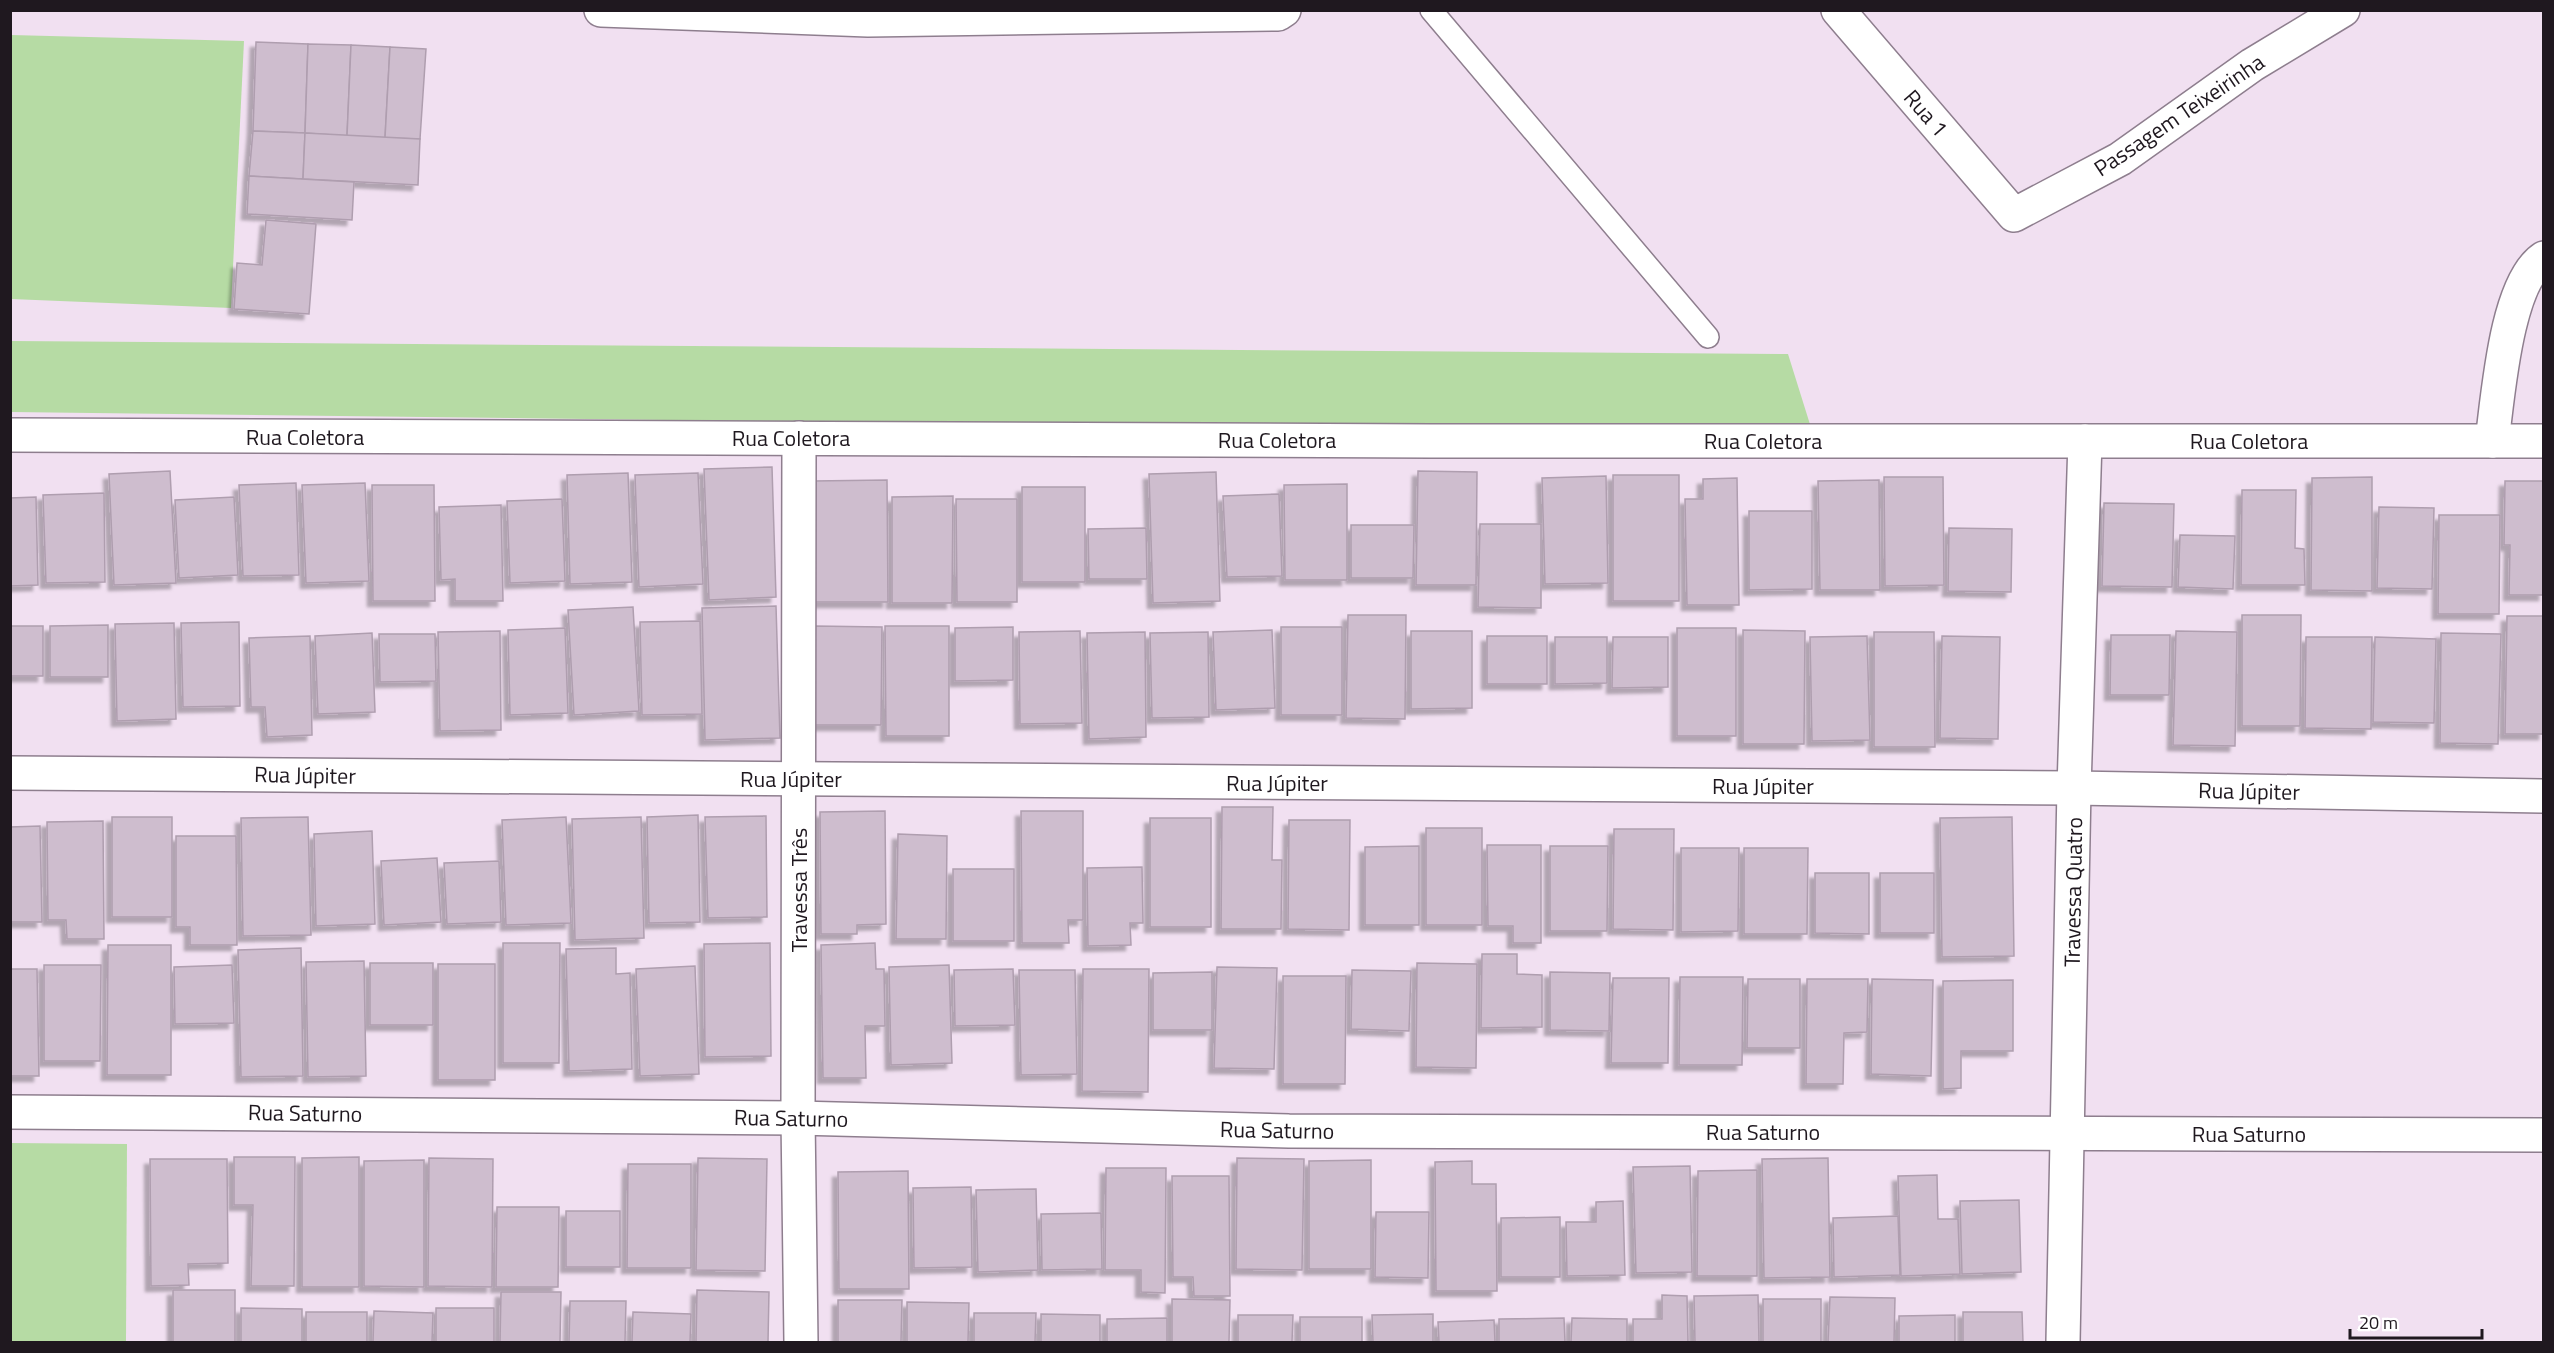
<svg xmlns="http://www.w3.org/2000/svg" width="2554" height="1353" font-family="'Titillium Web',sans-serif">
	<defs>
		<filter id="shadow"><feDropShadow dx="-5.5" dy="5.5" stdDeviation="1.5" flood-color="#0004"/></filter>
	</defs>
	<rect width="100%" height="100%" fill="#f1e0f1"/>
	<g fill="#b6dba4">
		<polygon points="11,35 244,41 231,308 11,299"/>
		<polygon points="11,341 1788,354 1813,434 11,412"/>
		<polygon points="11,1143 127,1144 126,1342 11,1342"/>
	</g>
	<g fill="#cebdce" stroke="#af9eaf" stroke-width="1.5" filter="url(#shadow)">
		<polygon points="256,42 308,44 305,133 253,131"/>
		<polygon points="308,44 351,45 347,136 305,133"/>
		<polygon points="351,45 390,47 385,138 347,136"/>
		<polygon points="390,47 426,49 420,139 385,138"/>
		<polygon points="253,131 305,133 303,179 249,176"/>
		<polygon points="305,133 420,139 418,185 303,179"/>
		<polygon points="249,176 354,182 352,220 247,214"/>
		<polygon points="266,220 316,224 309,314 234,309 237,263 262,265"/>
		<polygon points="772,467 776,597 709,600 704,469"/>
		<polygon points="170,471 176,583 114,585 109,474"/>
		<polygon points="1418,471 1477,472 1476,585 1416,585"/>
		<polygon points="1216,472 1220,601 1153,603 1149,474"/>
		<polygon points="628,473 632,582 570,584 567,475"/>
		<polygon points="698,473 703,584 639,587 635,475"/>
		<rect x="1613" y="475" width="66" height="126"/>
		<polygon points="1606,476 1608,583 1545,584 1542,478"/>
		<polygon points="1884,477 1943,477 1944,585 1885,586"/>
		<polygon points="2372,477 2372,591 2311,590 2312,478"/>
		<polygon points="1737,478 1739,605 1687,605 1685,499 1703,499 1703,479"/>
		<polygon points="887,480 888,602 814,602 813,481"/>
		<polygon points="1879,480 1880,590 1820,590 1818,481"/>
		<polygon points="2505,481 2543,481 2544,595 2509,595 2510,545 2504,545"/>
		<polygon points="296,483 299,575 243,576 239,485"/>
		<polygon points="365,483 369,581 306,583 302,485"/>
		<polygon points="1347,484 1347,580 1285,580 1284,485"/>
		<polygon points="372,485 434,485 435,601 373,601"/>
		<rect x="1022" y="487" width="63" height="95"/>
		<polygon points="2242,490 2296,490 2295,548 2304,549 2305,585 2241,585"/>
		<polygon points="104,493 105,582 46,583 43,495"/>
		<polygon points="1279,494 1282,576 1227,577 1223,496"/>
		<polygon points="953,496 952,603 892,603 892,497"/>
		<polygon points="36,497 38,585 10,586 10,498"/>
		<polygon points="234,497 238,575 179,578 175,500"/>
		<polygon points="562,499 565,581 510,583 507,501"/>
		<polygon points="956,499 1017,499 1017,602 957,602"/>
		<polygon points="2104,503 2174,504 2172,587 2102,586"/>
		<polygon points="501,505 503,601 455,601 455,579 441,580 439,507"/>
		<polygon points="2379,507 2434,508 2432,589 2377,588"/>
		<polygon points="1749,511 1812,511 1812,589 1749,590"/>
		<polygon points="2439,515 2500,515 2499,614 2438,614"/>
		<polygon points="1480,524 1541,524 1541,608 1478,607"/>
		<polygon points="1351,525 1414,525 1413,578 1351,578"/>
		<polygon points="1146,528 1147,579 1089,579 1088,529"/>
		<polygon points="1949,528 2012,529 2011,592 1948,591"/>
		<polygon points="2180,535 2235,536 2233,589 2178,587"/>
		<polygon points="776,606 780,738 705,740 702,608"/>
		<polygon points="633,607 639,711 574,715 568,610"/>
		<polygon points="1348,615 1406,615 1405,719 1346,718"/>
		<polygon points="2242,615 2301,615 2300,726 2242,726"/>
		<polygon points="2507,616 2544,616 2544,734 2505,734"/>
		<polygon points="700,621 702,714 642,715 640,622"/>
		<polygon points="239,622 240,706 183,707 181,623"/>
		<polygon points="174,623 176,719 117,721 115,624"/>
		<polygon points="108,625 108,677 50,677 50,626"/>
		<rect x="10" y="626" width="33" height="50"/>
		<polygon points="815,626 882,627 881,725 814,725"/>
		<polygon points="885,626 949,626 949,736 886,736"/>
		<polygon points="1013,627 1013,680 955,681 955,628"/>
		<rect x="1281" y="627" width="61" height="88"/>
		<polygon points="565,628 568,713 510,715 508,630"/>
		<rect x="1677" y="628" width="59" height="108"/>
		<polygon points="1272,630 1275,708 1216,710 1213,632"/>
		<polygon points="1743,630 1805,631 1804,744 1743,744"/>
		<polygon points="500,631 501,730 440,731 438,632"/>
		<polygon points="1080,631 1082,723 1020,724 1019,632"/>
		<polygon points="1411,631 1472,631 1472,708 1411,709"/>
		<polygon points="2176,631 2237,632 2235,746 2173,745"/>
		<polygon points="1145,632 1146,737 1089,739 1087,633"/>
		<polygon points="1208,632 1209,717 1152,718 1150,633"/>
		<polygon points="1874,632 1934,632 1935,747 1874,747"/>
		<polygon points="372,633 375,712 318,714 315,636"/>
		<polygon points="2441,633 2501,634 2498,744 2440,743"/>
		<polygon points="379,634 435,634 436,681 380,682"/>
		<polygon points="2111,635 2170,635 2169,695 2110,695"/>
		<polygon points="310,636 312,735 267,737 265,707 251,707 249,638"/>
		<rect x="1487" y="636" width="60" height="48"/>
		<polygon points="1867,636 1870,740 1812,741 1810,637"/>
		<polygon points="1942,636 2000,637 1998,739 1940,738"/>
		<polygon points="1555,637 1607,637 1607,683 1555,684"/>
		<polygon points="1613,637 1668,637 1668,687 1612,688"/>
		<polygon points="2306,637 2372,637 2371,729 2305,728"/>
		<polygon points="2375,637 2436,639 2434,723 2373,722"/>
		<polygon points="1222,807 1273,807 1272,860 1282,860 1281,929 1221,929"/>
		<polygon points="885,811 886,924 857,925 857,934 821,934 820,812"/>
		<polygon points="1021,811 1083,811 1083,920 1068,920 1069,943 1022,943"/>
		<polygon points="698,815 700,922 649,923 647,817"/>
		<polygon points="766,816 767,917 708,918 705,817"/>
		<rect x="112" y="817" width="60" height="100"/>
		<polygon points="308,817 311,935 243,936 241,818"/>
		<polygon points="566,817 571,923 506,925 502,820"/>
		<polygon points="641,817 644,938 575,940 572,819"/>
		<polygon points="2012,817 2014,956 1942,957 1940,818"/>
		<rect x="1150" y="818" width="61" height="109"/>
		<polygon points="1289,820 1350,820 1349,930 1288,929"/>
		<polygon points="103,821 104,939 67,939 66,920 48,920 47,822"/>
		<polygon points="40,826 42,922 10,922 10,827"/>
		<rect x="1426" y="828" width="56" height="97"/>
		<polygon points="1614,829 1674,829 1673,930 1613,929"/>
		<polygon points="372,831 375,924 316,926 314,834"/>
		<polygon points="898,834 947,836 946,939 896,939"/>
		<polygon points="176,836 236,836 237,945 190,945 190,927 176,927"/>
		<polygon points="1487,845 1541,845 1541,943 1513,943 1513,926 1488,926"/>
		<polygon points="1419,846 1419,925 1365,925 1365,847"/>
		<polygon points="1550,846 1608,846 1607,931 1550,931"/>
		<polygon points="1681,848 1739,848 1738,931 1681,932"/>
		<polygon points="1744,848 1808,848 1807,934 1744,934"/>
		<polygon points="437,858 441,922 384,925 381,861"/>
		<polygon points="499,861 501,922 447,924 444,863"/>
		<polygon points="1142,867 1143,923 1130,923 1131,945 1088,946 1087,868"/>
		<rect x="953" y="869" width="61" height="72"/>
		<polygon points="1815,873 1869,873 1869,934 1815,933"/>
		<rect x="1880" y="873" width="54" height="60"/>
		<polygon points="503,943 560,943 559,1063 503,1063"/>
		<polygon points="770,943 771,1056 705,1057 704,944"/>
		<polygon points="875,943 876,969 884,969 885,1026 865,1026 866,1078 823,1078 821,945"/>
		<polygon points="108,945 171,945 171,1075 107,1075"/>
		<polygon points="301,948 303,1076 241,1077 238,950"/>
		<polygon points="616,948 616,974 630,973 632,1069 569,1071 566,949"/>
		<polygon points="1482,954 1517,954 1517,974 1542,975 1542,1027 1481,1028"/>
		<polygon points="364,961 366,1076 308,1077 306,962"/>
		<rect x="370" y="963" width="63" height="62"/>
		<polygon points="1417,963 1477,964 1476,1068 1416,1067"/>
		<rect x="438" y="964" width="57" height="116"/>
		<polygon points="44,965 101,965 100,1061 44,1061"/>
		<polygon points="232,965 234,1023 175,1024 174,967"/>
		<polygon points="949,965 952,1063 891,1065 889,967"/>
		<polygon points="695,966 699,1074 640,1076 636,969"/>
		<polygon points="1217,967 1277,968 1274,1069 1214,1068"/>
		<polygon points="10,969 37,969 39,1076 10,1076"/>
		<polygon points="1013,969 1015,1025 955,1026 954,970"/>
		<polygon points="1083,969 1149,969 1148,1092 1082,1091"/>
		<polygon points="1019,970 1075,970 1077,1074 1021,1075"/>
		<polygon points="1352,970 1411,971 1409,1031 1351,1029"/>
		<polygon points="1212,972 1212,1030 1153,1030 1153,973"/>
		<polygon points="1550,972 1610,973 1609,1031 1550,1030"/>
		<polygon points="1283,976 1346,976 1345,1084 1283,1084"/>
		<polygon points="1680,977 1743,977 1742,1065 1679,1065"/>
		<polygon points="1613,978 1669,978 1668,1063 1611,1063"/>
		<polygon points="1748,979 1800,979 1800,1048 1747,1048"/>
		<polygon points="1807,979 1868,979 1867,1032 1844,1033 1843,1084 1806,1084"/>
		<polygon points="1872,979 1933,980 1931,1076 1871,1074"/>
		<polygon points="2013,980 2013,1051 1961,1051 1961,1088 1943,1089 1943,981"/>
		<polygon points="234,1157 295,1157 294,1286 251,1286 253,1205 234,1205"/>
		<polygon points="359,1157 359,1287 302,1287 302,1158"/>
		<polygon points="429,1158 493,1159 492,1287 428,1286"/>
		<polygon points="698,1158 767,1159 765,1271 696,1270"/>
		<polygon points="1237,1158 1304,1159 1302,1270 1236,1269"/>
		<polygon points="1828,1158 1830,1277 1764,1278 1762,1159"/>
		<polygon points="150,1159 227,1159 228,1263 188,1264 189,1285 151,1286"/>
		<polygon points="424,1160 424,1287 364,1286 364,1161"/>
		<polygon points="1371,1160 1371,1269 1309,1269 1309,1161"/>
		<polygon points="1472,1161 1472,1184 1496,1184 1497,1291 1436,1291 1435,1162"/>
		<polygon points="628,1164 691,1164 691,1268 627,1268"/>
		<polygon points="1690,1166 1692,1272 1636,1273 1633,1167"/>
		<polygon points="1106,1168 1166,1168 1165,1293 1141,1292 1141,1270 1105,1270"/>
		<polygon points="1757,1170 1757,1276 1697,1276 1698,1171"/>
		<polygon points="908,1171 909,1289 839,1289 838,1172"/>
		<polygon points="1937,1175 1938,1219 1958,1219 1960,1274 1901,1276 1898,1176"/>
		<polygon points="1172,1176 1229,1176 1230,1296 1194,1296 1193,1277 1173,1277"/>
		<polygon points="971,1187 972,1267 914,1268 913,1188"/>
		<polygon points="1036,1189 1038,1270 978,1272 976,1190"/>
		<polygon points="2019,1200 2021,1272 1962,1274 1960,1201"/>
		<polygon points="1623,1201 1625,1275 1567,1276 1566,1222 1596,1222 1596,1202"/>
		<polygon points="497,1207 559,1207 558,1287 496,1287"/>
		<rect x="566" y="1211" width="54" height="56"/>
		<polygon points="1376,1212 1429,1212 1428,1278 1375,1277"/>
		<polygon points="1101,1213 1102,1269 1042,1270 1041,1214"/>
		<polygon points="1898,1216 1900,1275 1834,1277 1833,1218"/>
		<polygon points="1560,1217 1560,1277 1501,1277 1501,1218"/>
		<rect x="173" y="1290" width="62" height="52"/>
		<polygon points="697,1290 769,1292 768,1342 696,1342"/>
		<polygon points="501,1292 561,1292 560,1342 500,1342"/>
		<polygon points="1662,1295 1687,1296 1688,1342 1633,1342 1633,1319 1662,1319"/>
		<polygon points="1758,1295 1759,1342 1695,1342 1694,1296"/>
		<polygon points="1830,1297 1895,1298 1894,1342 1828,1342"/>
		<polygon points="1172,1299 1230,1300 1229,1342 1172,1342"/>
		<rect x="1763" y="1299" width="58" height="43"/>
		<polygon points="838,1300 902,1300 901,1342 838,1342"/>
		<polygon points="570,1301 626,1301 625,1342 569,1342"/>
		<polygon points="907,1302 969,1303 968,1342 907,1342"/>
		<polygon points="241,1308 302,1309 302,1342 241,1342"/>
		<rect x="436" y="1308" width="58" height="34"/>
		<polygon points="374,1311 433,1313 432,1342 373,1342"/>
		<rect x="306" y="1312" width="61" height="30"/>
		<polygon points="633,1312 691,1314 690,1342 632,1342"/>
		<polygon points="1963,1312 2022,1312 2023,1342 1963,1342"/>
		<polygon points="974,1313 1036,1313 1035,1342 974,1342"/>
		<polygon points="1041,1314 1100,1315 1100,1342 1041,1342"/>
		<polygon points="1433,1314 1433,1342 1373,1342 1372,1315"/>
		<polygon points="1238,1315 1293,1315 1292,1342 1238,1342"/>
		<polygon points="1955,1315 1955,1342 1899,1342 1899,1316"/>
		<rect x="1300" y="1317" width="62" height="25"/>
		<polygon points="1167,1318 1167,1342 1107,1342 1107,1319"/>
		<polygon points="1564,1318 1565,1342 1499,1342 1499,1319"/>
		<polygon points="1572,1318 1627,1319 1627,1342 1571,1342"/>
		<polygon points="1494,1320 1495,1342 1439,1342 1438,1322"/>
	</g>
	<g fill="none" stroke-linecap="round" stroke-linejoin="round">
		<g stroke="#8e7e8e" stroke-width="24">
			<polyline id="lane" points="1431,10 1708,337"/>
		</g>
		<g stroke="#8e7e8e" stroke-width="36">
			<g id="street">
				<polyline points="601,10 868,20 1278,14 1284,10"/>
				<polyline points="1838,10 2014,215 2120,159 2252,65 2343,10"/>
				<polyline points="10,435 1431,441 2544,441"/>
				<polyline points="799,438 798,1118 801,1342"/>
				<path d="M2492 441C2498 397 2506 282 2544 258"/>
				<polyline points="10,773 2074,788 2544,796"/>
				<polyline points="10,1112 798,1118 1289,1131 2544,1135"/>
				<polyline points="2063,1342 2074,788 2085,441"/>
			</g>
		</g>
		<use href="#lane" stroke="#fff" stroke-width="21"/>
		<use href="#street" stroke="#fff" stroke-width="33"/>
	</g>
	<g text-anchor="middle" stroke-width="5" stroke-linejoin="round" paint-order="stroke">
		<g font-size="22" fill="#1f181f" stroke="#fff">
			<text transform="translate(1926 113) rotate(49)" y="8">Rua 1</text>
			<text transform="translate(2179 115) rotate(-34)" y="8">Passagem Teixeirinha</text>
			<text x="305" y="445">Rua Coletora</text>
			<text x="791" y="446">Rua Coletora</text>
			<text x="1277" y="448">Rua Coletora</text>
			<text x="1763" y="449">Rua Coletora</text>
			<text x="2249" y="449">Rua Coletora</text>
			<text transform="translate(305 775) rotate(1)" y="8">Rua Júpiter</text>
			<text x="791" y="787">Rua Júpiter</text>
			<text x="1277" y="791">Rua Júpiter</text>
			<text x="1763" y="794">Rua Júpiter</text>
			<text transform="translate(2249 791) rotate(1)" y="8">Rua Júpiter</text>
			<text transform="translate(799 890) rotate(-90)" y="8">Travessa Três</text>
			<text transform="translate(2073 892) rotate(-89)" y="8">Travessa Quatro</text>
			<text transform="translate(305 1113) rotate(1)" y="8">Rua Saturno</text>
			<text transform="translate(791 1118) rotate(1)" y="8">Rua Saturno</text>
			<text transform="translate(1277 1130) rotate(1)" y="8">Rua Saturno</text>
			<text x="1763" y="1140">Rua Saturno</text>
			<text x="2249" y="1142">Rua Saturno</text>
		</g>
	</g>
	<rect width="2554" height="1353" fill="none" stroke="#1f181f" stroke-width="24"/>
	<path d="M2350 1329v9h132v-9" fill="none" stroke="#1f181f" stroke-width="3"/>
	<text x="2359" y="1329" font-size="18" fill="#1f181f" stroke="#ffffff" stroke-width="4.5" paint-order="stroke">20 m</text>
</svg>
